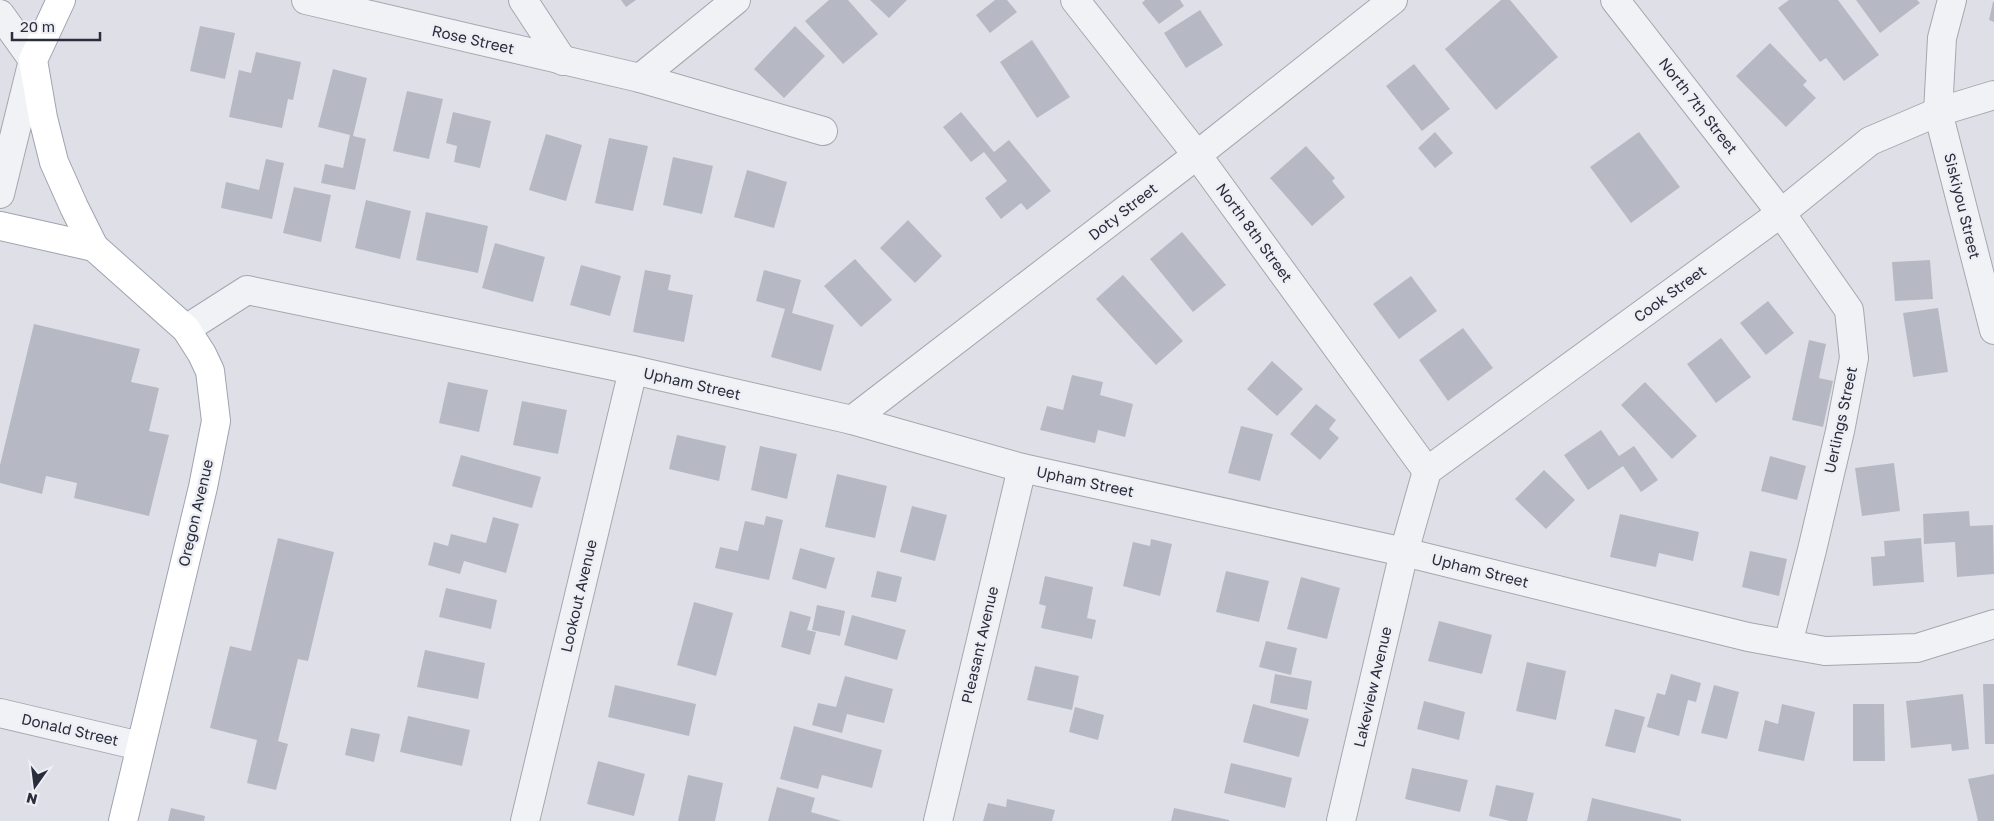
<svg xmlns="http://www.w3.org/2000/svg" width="1994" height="821" font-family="'Golos Text',sans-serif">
	<rect width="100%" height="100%" fill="#dfe0e7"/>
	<g fill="#b6b9c3">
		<polygon points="621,0 636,0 626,7"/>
		<polygon points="829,0 848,0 878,34 843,64 805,21"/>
		<polygon points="870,0 907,0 889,18"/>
		<polygon points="995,0 1007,0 1017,12 990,33 976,15"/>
		<polygon points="1145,0 1180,0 1184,6 1159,24 1142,3"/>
		<polygon points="1501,0 1510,0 1558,57 1496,110 1445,49"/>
		<polygon points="1789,0 1838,0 1879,55 1844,81 1826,58 1820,62 1778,8"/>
		<polygon points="1856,0 1917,0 1920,3 1880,33"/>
		<polygon points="1993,2 1994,2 1994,22 1989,20"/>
		<polygon points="1200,10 1223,45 1186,68 1164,33"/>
		<polygon points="200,26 235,33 225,79 190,71"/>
		<polygon points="795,26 825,56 784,98 754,69"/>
		<polygon points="1032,40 1070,97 1037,118 1000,62"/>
		<polygon points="1770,43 1807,81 1803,85 1816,98 1786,127 1736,76"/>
		<polygon points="256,52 301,62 293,100 288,99 282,128 229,117 239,70 251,73"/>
		<polygon points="1414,64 1450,109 1422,131 1386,86"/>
		<polygon points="333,69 367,78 353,136 366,139 355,190 321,183 325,164 343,168 350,135 318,127"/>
		<polygon points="407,91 443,99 429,159 393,151"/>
		<polygon points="453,112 491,121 480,168 454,162 457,146 446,143"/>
		<polygon points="961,112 994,152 1009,140 1051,191 1027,210 1021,203 1001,219 985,198 1007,181 984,152 971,162 943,127"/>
		<polygon points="1435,132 1453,153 1435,168 1418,148"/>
		<polygon points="1639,132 1680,187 1631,223 1590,167"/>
		<polygon points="546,134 582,145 566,201 529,190"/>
		<polygon points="609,138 648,146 633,211 595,203"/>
		<polygon points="1306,146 1335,178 1332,181 1345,197 1312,226 1270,178"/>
		<polygon points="673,157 713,166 702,214 663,205"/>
		<polygon points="266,159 284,163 272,219 221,208 226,182 259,190"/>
		<polygon points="747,170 787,182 774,228 734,217"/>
		<polygon points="294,187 331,195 321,242 283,233"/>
		<polygon points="366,200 411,211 400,259 355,248"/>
		<polygon points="426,212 488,226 478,273 416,260"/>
		<polygon points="908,220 942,256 915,283 880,248"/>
		<polygon points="1182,232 1226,285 1193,312 1150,259"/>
		<polygon points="495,243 545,257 533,302 482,288"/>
		<polygon points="855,259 892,300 861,327 824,286"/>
		<polygon points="1930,260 1933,299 1895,301 1892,262"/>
		<polygon points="581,265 621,276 610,316 570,305"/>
		<polygon points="645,270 671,275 668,290 693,295 684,342 633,332"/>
		<polygon points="764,270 801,280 792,313 834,325 821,371 771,357 785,309 756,301"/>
		<polygon points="1123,275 1183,341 1156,365 1096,299"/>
		<polygon points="1411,276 1437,311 1399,339 1373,304"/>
		<polygon points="1768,301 1794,333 1766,355 1740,323"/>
		<polygon points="1938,308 1948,372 1913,377 1903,313"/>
		<polygon points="34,324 140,349 131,382 159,388 149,431 169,435 149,516 74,498 77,483 46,476 42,494 0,483 0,465"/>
		<polygon points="1463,328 1493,368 1448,401 1419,360"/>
		<polygon points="1721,338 1751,377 1716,403 1687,364"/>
		<polygon points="1809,340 1826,344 1819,378 1833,381 1823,427 1792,420"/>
		<polygon points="1272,361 1303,389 1277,416 1247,389"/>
		<polygon points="1072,375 1103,382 1100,395 1133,404 1125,437 1098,430 1095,443 1040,430 1047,406 1063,410"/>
		<polygon points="448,382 488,390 479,432 439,423"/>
		<polygon points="1645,382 1697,436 1672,459 1621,405"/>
		<polygon points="522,401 567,410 558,454 513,445"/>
		<polygon points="1316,404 1336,420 1329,429 1339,438 1320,460 1290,434"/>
		<polygon points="1241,426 1273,434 1260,481 1228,473"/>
		<polygon points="1601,430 1619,456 1634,446 1658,480 1641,492 1623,466 1588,490 1564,455"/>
		<polygon points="677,435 726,446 719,481 669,469"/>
		<polygon points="760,446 797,454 787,499 751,490"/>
		<polygon points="461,455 541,477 532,508 452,486"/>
		<polygon points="1770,456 1806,466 1797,500 1761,491"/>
		<polygon points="1894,463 1900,511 1862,516 1855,468"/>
		<polygon points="1544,470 1575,500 1546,529 1515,499"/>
		<polygon points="837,474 887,486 875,538 825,527"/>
		<polygon points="912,506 947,515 935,561 900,552"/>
		<polygon points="1969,511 1970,526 1993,525 1994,574 1957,577 1955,542 1924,544 1923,514"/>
		<polygon points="1620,514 1699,532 1693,561 1659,553 1656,567 1610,557"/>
		<polygon points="766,516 783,520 769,580 715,568 720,547 738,551 745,521 764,525"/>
		<polygon points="493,517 519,524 506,573 464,561 460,574 428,565 434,542 448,546 451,534 486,543"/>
		<polygon points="278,538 334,552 308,661 298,659 278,741 288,744 276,790 247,783 257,740 210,728 230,646 251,651"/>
		<polygon points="1921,538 1924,582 1873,586 1871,557 1885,556 1884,541"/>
		<polygon points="1151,539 1172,544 1160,596 1123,586 1133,542 1150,546"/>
		<polygon points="800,548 835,558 826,589 792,579"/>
		<polygon points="1750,551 1787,559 1779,596 1742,587"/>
		<polygon points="877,571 902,577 896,602 871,597"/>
		<polygon points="1226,571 1269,581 1259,622 1216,612"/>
		<polygon points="1045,576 1093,587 1087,618 1096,620 1092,639 1041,628 1046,606 1039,604"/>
		<polygon points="1301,577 1340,588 1327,639 1287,629"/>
		<polygon points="446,588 497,600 491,629 439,617"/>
		<polygon points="694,602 733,613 716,676 677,665"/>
		<polygon points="817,605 845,611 840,636 812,630"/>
		<polygon points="790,611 811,617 807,630 816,632 810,655 781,647"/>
		<polygon points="852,615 906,630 897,660 844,645"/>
		<polygon points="1439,621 1492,635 1482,674 1428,661"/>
		<polygon points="1266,641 1297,648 1291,675 1259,667"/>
		<polygon points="425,650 485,663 478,699 417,687"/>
		<polygon points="1527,662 1566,671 1556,720 1516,711"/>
		<polygon points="1035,666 1079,676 1072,710 1027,700"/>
		<polygon points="1275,674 1312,681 1307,710 1270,703"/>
		<polygon points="1671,674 1701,683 1696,702 1688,700 1679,736 1647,727 1657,693 1665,695"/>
		<polygon points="845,676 893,689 884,723 847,714 842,733 812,725 818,703 836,707"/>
		<polygon points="1983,684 1994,684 1994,744 1985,744"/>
		<polygon points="615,685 696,704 689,736 608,717"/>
		<polygon points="1714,685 1739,692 1727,739 1701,733"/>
		<polygon points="1963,694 1969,749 1952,751 1951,744 1911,748 1906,701"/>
		<polygon points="1424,701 1465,712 1459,740 1417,729"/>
		<polygon points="1253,704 1309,719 1299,757 1243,742"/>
		<polygon points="1782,704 1815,712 1804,761 1758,751 1765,720 1778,724"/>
		<polygon points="1853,704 1884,704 1885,761 1853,761"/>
		<polygon points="1075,707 1104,715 1098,740 1069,732"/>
		<polygon points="1615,709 1645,717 1635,753 1605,746"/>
		<polygon points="408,716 470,730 462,766 400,752"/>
		<polygon points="794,726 882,750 872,788 822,775 818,789 780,779"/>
		<polygon points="351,728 380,734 374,762 345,755"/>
		<polygon points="598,761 645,774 634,816 587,804"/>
		<polygon points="1231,763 1292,778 1285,808 1224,793"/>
		<polygon points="1412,768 1468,780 1460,812 1405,799"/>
		<polygon points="1994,774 1994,821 1978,821 1968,779"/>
		<polygon points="688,775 723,783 715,821 678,821"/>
		<polygon points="1496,785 1534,793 1527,821 1510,821 1489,816"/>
		<polygon points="777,787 815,798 811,812 842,821 768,821"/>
		<polygon points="1592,798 1681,819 1681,821 1587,821"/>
		<polygon points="1007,799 1055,810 1052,821 983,821 988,803 1006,807"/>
		<polygon points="171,808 205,816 204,821 168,821"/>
		<polygon points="1174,808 1229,820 1229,821 1171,821"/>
	</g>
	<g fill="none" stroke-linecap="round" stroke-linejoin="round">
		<g stroke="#a5a7b0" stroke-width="30">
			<g id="minor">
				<polyline points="306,0 640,78 823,131"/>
				<polyline points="523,0 563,61"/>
				<polyline points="1075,0 1197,155 1427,471"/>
				<polyline points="1615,0 1781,213 1849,310 1854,358 1840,431 1812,550 1788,644"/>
				<polyline points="1952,0 1942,38 1938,112 1994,330"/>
				<polyline points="0,14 33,60 0,194"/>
				<polyline points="640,78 736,0"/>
				<polyline points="186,329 247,290 633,370 852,420 1022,468 1404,552 1748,637 1825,651 1917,648 1994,624"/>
				<polyline points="852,420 1197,155 1393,0"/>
				<polyline points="0,713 140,746"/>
				<polyline points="525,821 633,370"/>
				<polyline points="938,821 1022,468"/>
				<polyline points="1341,821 1404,552 1427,471 1781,213 1870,141 1938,112 1994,95"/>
			</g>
		</g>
		<g stroke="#9fa3b1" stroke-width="30">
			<g id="major">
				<polyline points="61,0 33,60 43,118 54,162 74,207 94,247 186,329 202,354 210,371 216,421 203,487 123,821"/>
				<polyline points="0,226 94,247"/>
			</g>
		</g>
		<use href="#minor" stroke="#f1f2f5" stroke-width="28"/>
		<use href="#major" stroke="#fff" stroke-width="28"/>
	</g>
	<g text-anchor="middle" stroke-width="5" stroke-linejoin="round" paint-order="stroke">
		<g font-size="15" fill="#292d3c" stroke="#eeeff4">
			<text transform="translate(473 40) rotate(13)" y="5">Rose Street</text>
			<text transform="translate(1698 106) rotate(52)" y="5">North 7th Street</text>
			<text transform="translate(1962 206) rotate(76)" y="5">Siskiyou Street</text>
			<text transform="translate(1123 212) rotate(-38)" y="5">Doty Street</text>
			<text transform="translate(1254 233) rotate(54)" y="5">North 8th Street</text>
			<text transform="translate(1670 294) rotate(-36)" y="5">Cook Street</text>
			<text transform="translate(692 384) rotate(13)" y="5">Upham Street</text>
			<text transform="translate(1841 420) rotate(-78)" y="5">Uerlings Street</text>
			<text transform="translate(1085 482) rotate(12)" y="5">Upham Street</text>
			<text transform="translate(196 513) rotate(-77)" y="5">Oregon Avenue</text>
			<text transform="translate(1480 571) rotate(14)" y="5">Upham Street</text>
			<text transform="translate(579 596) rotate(-77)" y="5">Lookout Avenue</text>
			<text transform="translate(980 645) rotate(-77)" y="5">Pleasant Avenue</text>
			<text transform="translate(1373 687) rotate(-77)" y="5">Lakeview Avenue</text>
			<text transform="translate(70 730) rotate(13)" y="5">Donald Street</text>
		</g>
	</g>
	<g transform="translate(35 786) rotate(194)" stroke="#eeeff4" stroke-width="4" paint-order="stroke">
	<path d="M0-4L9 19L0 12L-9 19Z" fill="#292d3c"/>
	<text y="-8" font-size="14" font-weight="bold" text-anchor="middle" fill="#292d3c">N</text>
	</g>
	<path d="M12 32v8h88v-8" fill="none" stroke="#292d3c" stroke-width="2.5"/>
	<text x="20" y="32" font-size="15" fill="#292d3c" stroke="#eeeff4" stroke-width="4" paint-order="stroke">20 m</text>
</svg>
